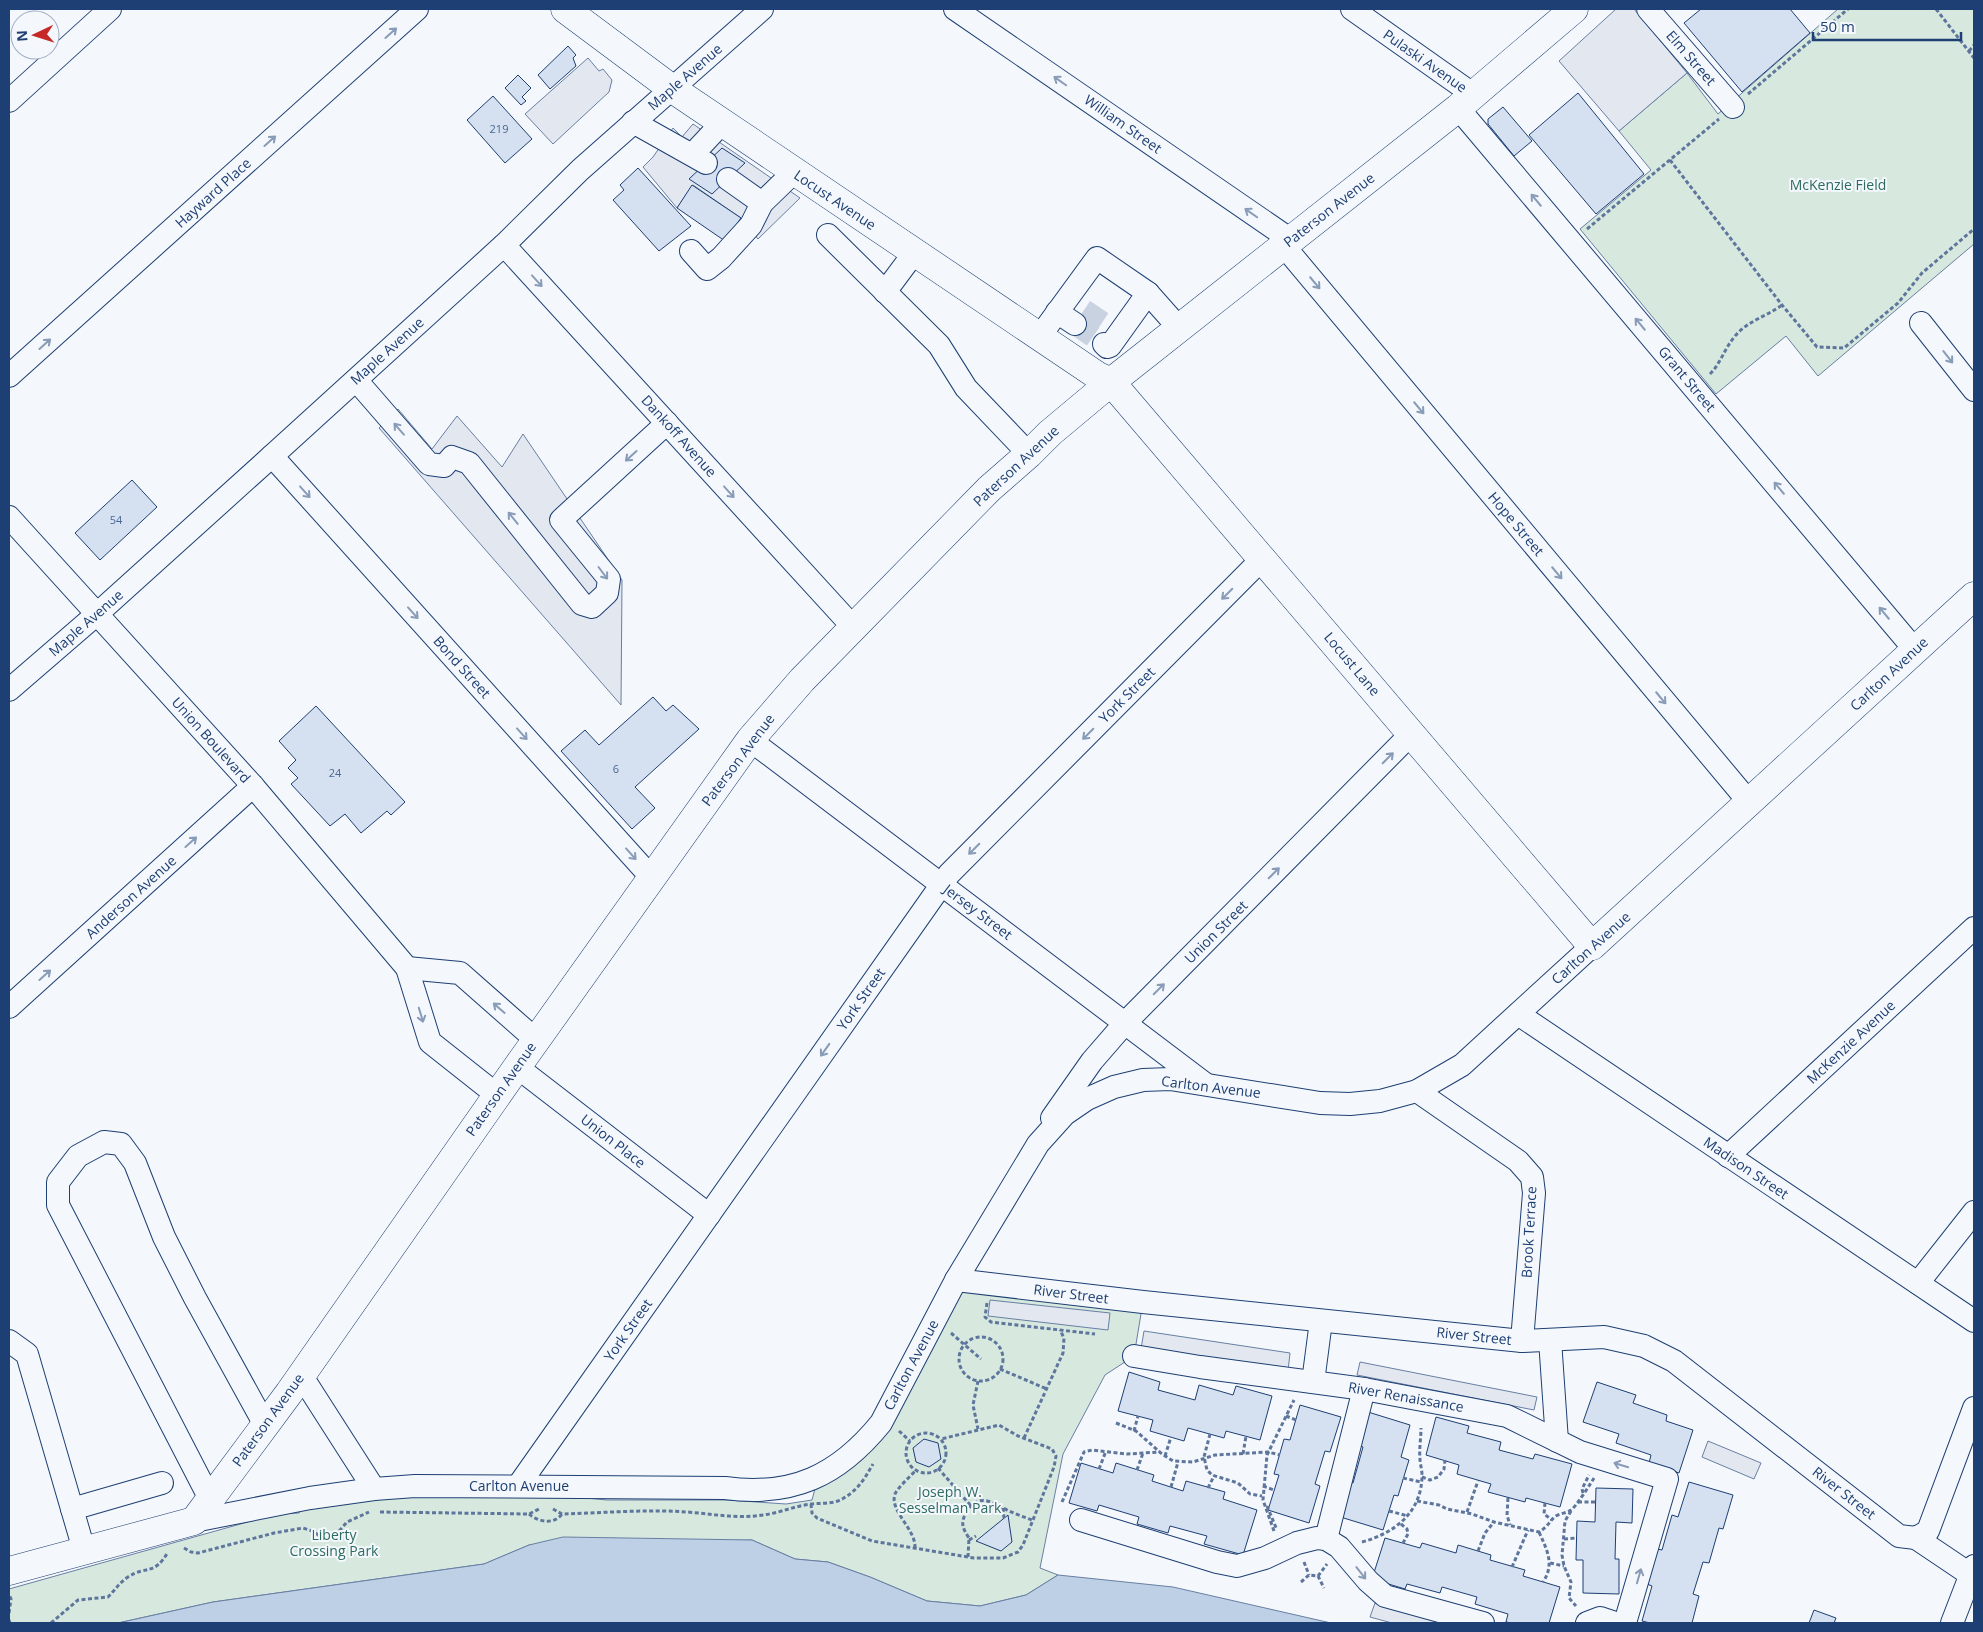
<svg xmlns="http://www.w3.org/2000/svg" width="1983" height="1632" font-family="'Open Sans',sans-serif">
	<rect width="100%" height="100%" fill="#f4f7fb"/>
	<g fill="#d7e8df" stroke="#687fa3">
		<polygon points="1838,9 1974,9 1974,244 1818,376 1786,336 1716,394 1580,229 1651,170 1619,131 1687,73 1718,114"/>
		<polygon points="956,1280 1143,1302 1134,1356 1105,1375 1063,1454 1040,1568 1058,1575 1026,1595 980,1606 927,1601 870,1577 828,1562 795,1559 752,1540 529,1545 484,1564 213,1602 118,1623 9,1623 9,1589 276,1514 299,1513 303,1508 353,1500 524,1492 607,1500 727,1500 786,1504 812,1500 818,1477 864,1444"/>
	</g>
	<g fill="#e3e8f0" stroke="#687fa3">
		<polygon points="1616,9 1634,9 1687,73 1619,131 1559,61"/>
		<polygon points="588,58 599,71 603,69 612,80 609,92 553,144 525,114"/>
		<polygon points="693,124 800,198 758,239 741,218 693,185 677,208 643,167 653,157 673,128 682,137"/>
		<polygon points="398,409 432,449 457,416 502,467 523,434 622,580 621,705 379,428"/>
		<polygon points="990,1300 1110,1313 1108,1330 988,1316"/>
		<polygon points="1144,1331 1290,1353 1288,1371 1141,1349"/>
		<polygon points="1360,1362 1537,1397 1534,1410 1357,1375"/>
		<polygon points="1708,1441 1761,1463 1754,1479 1702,1457"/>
		<polygon points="1375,1603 1443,1623 1392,1623 1370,1617"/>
	</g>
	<polygon fill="#bed0e5" stroke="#687fa3" points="563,1537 752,1540 795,1559 828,1562 870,1577 927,1601 980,1606 1026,1595 1058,1575 1173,1587 1331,1623 118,1623 213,1602 484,1564 529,1545"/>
	<g fill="#d5e0f0" stroke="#1d3f73">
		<polygon points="1701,9 1790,9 1810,33 1742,92 1684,23"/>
		<polygon points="568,46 576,55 573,58 576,66 550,89 538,75"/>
		<polygon points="518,75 531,88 522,97 526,101 521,105 505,88"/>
		<polygon points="1578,93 1644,174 1596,214 1529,135"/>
		<polygon points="493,96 532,139 505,163 467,120"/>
		<polygon points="1503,107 1532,141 1514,156 1488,124 1488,119"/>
		<polygon points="722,148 745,163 712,194 689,179"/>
		<polygon points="638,168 691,226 659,251 613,200 624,190 620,185"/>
		<polygon points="692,185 741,218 725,241 677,208"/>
		<polygon points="132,480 157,507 100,560 75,533"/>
		<polygon points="653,697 666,711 673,705 699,729 635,787 655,808 632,829 561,751 585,730 599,745"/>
		<polygon points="316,706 405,802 391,815 387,811 361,833 345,814 330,826 291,784 298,778 288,768 296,760 279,741"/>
		<polygon points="1129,1372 1160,1382 1158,1390 1195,1400 1199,1385 1233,1395 1236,1386 1272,1396 1260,1440 1226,1431 1224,1438 1188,1428 1184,1441 1150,1431 1153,1420 1118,1411"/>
		<polygon points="1597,1382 1636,1395 1633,1403 1667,1415 1666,1421 1693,1430 1679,1473 1649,1463 1651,1455 1616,1443 1619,1434 1583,1422"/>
		<polygon points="1300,1405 1341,1417 1330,1452 1325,1451 1315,1484 1320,1486 1309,1523 1268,1510 1279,1475 1274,1474 1284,1439 1290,1440"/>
		<polygon points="1368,1412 1410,1425 1401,1457 1409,1460 1398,1496 1394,1495 1383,1530 1337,1516 1347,1481 1353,1483 1363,1447 1358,1445"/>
		<polygon points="1436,1417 1469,1426 1467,1433 1501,1442 1499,1450 1533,1459 1535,1454 1572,1464 1560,1507 1526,1498 1525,1502 1488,1492 1491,1484 1457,1474 1459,1465 1426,1455"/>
		<polygon points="924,1439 938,1443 941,1459 929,1467 916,1462 913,1448"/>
		<polygon points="1081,1463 1113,1473 1116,1463 1154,1475 1152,1481 1183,1491 1186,1481 1225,1492 1223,1499 1257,1510 1243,1555 1204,1544 1207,1536 1170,1526 1168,1533 1137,1524 1139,1517 1099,1505 1097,1511 1069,1503"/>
		<polygon points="1689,1482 1733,1495 1723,1529 1719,1528 1709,1563 1703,1562 1693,1594 1699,1596 1692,1623 1650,1623 1642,1621 1652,1586 1647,1584 1657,1549 1662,1550 1672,1515 1678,1517"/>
		<polygon points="1596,1488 1633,1489 1632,1523 1616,1522 1615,1559 1619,1559 1619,1594 1583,1593 1583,1560 1576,1560 1577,1521 1595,1522"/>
		<polygon points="1008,1515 1012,1542 1001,1551 976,1541"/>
		<polygon points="1385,1538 1420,1548 1422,1543 1456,1553 1458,1545 1491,1555 1490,1560 1525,1570 1523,1576 1560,1587 1549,1623 1512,1623 1506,1622 1508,1614 1475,1604 1477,1597 1442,1587 1440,1593 1407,1584 1405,1589 1372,1579"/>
		<polygon points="1814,1610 1836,1618 1834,1623 1809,1623"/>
	</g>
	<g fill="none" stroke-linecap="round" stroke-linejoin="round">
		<g stroke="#c9d2e0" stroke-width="22" stroke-dasharray="22 11" stroke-linecap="butt">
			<polyline points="1084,310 1115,331"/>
			<polyline points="1075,324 1104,344"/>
		</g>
		<g stroke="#1d3f73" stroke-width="24">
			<g id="minor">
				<polyline points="955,9 1291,240"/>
				<polyline points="1352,9 1474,95"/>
				<polyline points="1648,9 1733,107"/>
				<polyline points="9,101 110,9"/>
				<polyline points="1458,108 1915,650"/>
				<polyline points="633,122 706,163"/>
				<polyline points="693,154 722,123"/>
				<polyline points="728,179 762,203"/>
				<polyline points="828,235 939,345 966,388 1029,454"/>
				<polyline points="504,245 853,627"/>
				<polyline points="1284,246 1749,802"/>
				<polyline points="691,251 707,269 721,258 751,225 762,203 794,172"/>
				<polyline points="885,292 914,253"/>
				<polyline points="1148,293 1179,328"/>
				<polyline points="1057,312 1075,324"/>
				<polyline points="1921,323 1974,390"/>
				<polyline points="1040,336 1097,258 1148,293 1110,346 1107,347 1104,344"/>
				<polyline points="9,376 417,9"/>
				<polyline points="356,380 429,464 444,466 452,457 469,463 582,604 592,607 607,593 609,579 561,520 667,423"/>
				<polyline points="272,456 651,877"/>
				<polyline points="9,517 253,786 407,968 430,1042 497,1095"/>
				<polyline points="9,690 97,614 272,456 504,245 580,170 762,9"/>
				<polyline points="750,740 1204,1083"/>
				<polyline points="407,968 460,973 536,1040"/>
				<polyline points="9,1007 253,786"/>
				<polyline points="1518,1014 1974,1321"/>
				<polyline points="517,1067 709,1215"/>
				<polyline points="1417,1091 1518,1161 1532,1177 1534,1193 1522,1341"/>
				<polyline points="1052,1118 1092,1061 1125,1023 1411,734"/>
				<polyline points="1728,1156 1974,928"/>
				<polyline points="956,1280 1143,1302 1522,1341 1604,1337 1644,1346 1674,1361 1899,1536 1916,1538 1928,1531 1974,1408"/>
				<polyline points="1918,1283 1974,1212"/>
				<polyline points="1550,1340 1557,1441"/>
				<polyline points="9,1341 27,1354 84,1550"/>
				<polyline points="1134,1356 1200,1367 1364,1389 1507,1416 1580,1452 1667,1479 1625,1623"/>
				<polyline points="301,1375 374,1489"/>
				<polyline points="1313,1382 1321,1321"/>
				<polyline points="518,1486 949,874 1262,559"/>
				<polyline points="210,1499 58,1205 58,1182 78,1156 104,1142 121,1144 135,1163 164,1237 195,1298 265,1425"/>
				<polyline points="72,1509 162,1483"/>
				<polyline points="1081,1520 1217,1562 1237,1566 1265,1558 1297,1543 1317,1538 1326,1539 1339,1547 1368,1581 1385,1596 1483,1623"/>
				<path d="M194 1521 310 1498 374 1489 415 1486 725 1488C792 1497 838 1476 881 1423L956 1280 1038 1144 1065 1114 1087 1099 1114 1087 1143 1080 1170 1079 1320 1103 1350 1104 1380 1101 1417 1091 1462 1065 1592 946"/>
				<polyline points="1916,1538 1974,1577"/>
				<polyline points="1326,1539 1364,1389"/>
				<polyline points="1587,1623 1600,1618 1615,1623"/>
				<polyline points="1952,1623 1974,1566"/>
			</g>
		</g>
		<g stroke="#1d3f73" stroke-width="29">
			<g id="major">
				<polyline points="565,9 671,88 1098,376 1111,382 1592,946 1974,596"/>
				<polyline points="9,1571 194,1521 289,1393 517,1067 750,740 802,680 989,489 1029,454 1050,433 1111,382 1458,108 1574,9"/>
			</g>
		</g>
		<g stroke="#5e769c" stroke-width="3" stroke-dasharray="4 2.5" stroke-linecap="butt">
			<polyline points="1936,9 1974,58"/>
			<polyline points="1969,51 1974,45"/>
			<polyline points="1748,94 1848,9"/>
			<polyline points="1670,160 1782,305 1817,347 1844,348 1898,303 1922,273 1974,229"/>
			<polyline points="1587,229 1719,119"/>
			<path d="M1710 374C1721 363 1725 347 1736 335 1748 321 1767 316 1782 305"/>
			<polyline points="987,1303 985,1317 991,1322 1095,1334"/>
			<polyline points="951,1333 981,1359"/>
			<circle cx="981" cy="1359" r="22"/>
			<polyline points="1000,1369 1047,1389"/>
			<polyline points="978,1381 973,1405 978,1429"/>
			<polyline points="1286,1416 1296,1420"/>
			<polyline points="1116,1423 1136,1431 1162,1454 1173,1461 1193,1462 1215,1455 1268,1452 1280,1455"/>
			<polyline points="899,1431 910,1441"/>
			<polyline points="1134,1431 1138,1416"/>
			<circle cx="926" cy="1453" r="20"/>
			<polyline points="1210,1434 1204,1457 1207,1470 1212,1475 1238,1483 1250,1494 1262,1496"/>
			<polyline points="1024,1438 1063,1353 1064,1338 1060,1330"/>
			<polyline points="1243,1454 1246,1436"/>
			<polyline points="1165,1456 1171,1437"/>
			<polyline points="938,1468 971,1506"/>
			<polyline points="1099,1469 1106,1451"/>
			<polyline points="1137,1470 1143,1453"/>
			<polyline points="1422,1477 1430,1480 1438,1477 1444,1469 1445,1460"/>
			<polyline points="1403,1478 1421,1482"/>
			<polyline points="1263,1486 1274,1490"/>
			<polyline points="1171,1487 1178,1462"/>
			<polyline points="1208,1488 1214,1476"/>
			<polyline points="1583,1493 1582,1489 1589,1475"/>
			<polyline points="1508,1498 1507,1515 1510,1525"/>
			<path d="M1417 1501 1439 1505 1447 1509 1472 1514 1494 1522 1539 1532C1549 1526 1549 1521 1556 1516 1561 1513 1567 1513 1571 1510 1575 1508 1591 1483 1594 1478"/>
			<polyline points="1062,1502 1084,1452 1092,1450 1127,1454 1160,1452"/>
			<polyline points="1578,1502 1596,1502"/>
			<polyline points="1545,1503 1544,1514 1552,1520"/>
			<polyline points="811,1504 812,1513 817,1518 872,1541 974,1558 1003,1558 1018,1552 1023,1545 1054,1467 1056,1456 1052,1449 1018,1436 999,1425 941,1439"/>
			<polyline points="1267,1506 1277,1530"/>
			<polyline points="1003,1508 1004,1518"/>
			<path d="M553 1509 562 1514C603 1513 646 1509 687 1512 713 1514 737 1519 763 1515 779 1513 795 1506 811 1504 820 1503 829 1504 838 1501 856 1493 864 1480 873 1464"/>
			<polyline points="1389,1511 1408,1516"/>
			<polyline points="1571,1511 1565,1521 1562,1555 1564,1566 1571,1582 1569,1598 1576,1606"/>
			<polyline points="380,1512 529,1514 539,1509"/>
			<polyline points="1467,1512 1478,1481"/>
			<path d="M529 1514C538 1522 554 1525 562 1514"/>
			<polyline points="1401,1524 1407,1529 1408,1534 1403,1543"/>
			<polyline points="1274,1531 1263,1500 1267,1455 1294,1400"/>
			<path d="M1539 1532C1547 1550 1555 1564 1543 1582"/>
			<polyline points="1564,1539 1576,1538"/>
			<polyline points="969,1540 976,1536"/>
			<path d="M1362 1542C1395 1533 1422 1512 1422 1475 1422 1469 1420 1464 1420 1459 1419 1449 1421 1438 1421 1428"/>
			<polyline points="184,1548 191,1552 198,1553 274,1533 303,1528 312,1531 320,1536 330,1536 340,1530 347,1522 369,1512"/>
			<path d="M915 1548C916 1529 889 1511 895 1494 899 1486 910 1477 916 1470"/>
			<polyline points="1478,1551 1485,1533 1494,1522"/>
			<path d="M968 1557 969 1538C963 1529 960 1523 966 1513 978 1492 992 1502 1007 1510 1015 1514 1024 1517 1032 1520"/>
			<polyline points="1304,1562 1309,1575"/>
			<polyline points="1550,1563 1564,1566"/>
			<polyline points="1512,1567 1528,1530"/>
			<polyline points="1318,1576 1327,1564"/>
			<polyline points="1301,1582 1309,1575 1318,1576 1324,1588"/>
			<polyline points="9,1613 11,1599 9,1594"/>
			<polyline points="9,1620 10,1623"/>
			<path d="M51 1623 78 1600 108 1597C115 1590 120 1582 128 1577 147 1565 154 1576 168 1552"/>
		</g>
		<use href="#minor" stroke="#f4f7fb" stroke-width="22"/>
		<use href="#major" stroke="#f4f7fb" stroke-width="28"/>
	</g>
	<defs><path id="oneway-shaft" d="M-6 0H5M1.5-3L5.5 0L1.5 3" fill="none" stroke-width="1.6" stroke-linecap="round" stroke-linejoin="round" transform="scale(1.25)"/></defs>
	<g stroke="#889bb7">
		<use href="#oneway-shaft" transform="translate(391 33) rotate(-42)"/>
		<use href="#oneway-shaft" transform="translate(1060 81) rotate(-145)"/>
		<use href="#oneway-shaft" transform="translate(270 141) rotate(-42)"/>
		<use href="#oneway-shaft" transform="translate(1536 200) rotate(-130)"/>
		<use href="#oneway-shaft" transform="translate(1251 213) rotate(-145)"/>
		<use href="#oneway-shaft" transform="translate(537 281) rotate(48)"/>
		<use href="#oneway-shaft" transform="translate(1315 283) rotate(50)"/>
		<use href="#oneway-shaft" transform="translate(1640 324) rotate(-130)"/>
		<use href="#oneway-shaft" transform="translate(45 344) rotate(-42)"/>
		<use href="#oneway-shaft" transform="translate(1948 357) rotate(52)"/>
		<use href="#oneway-shaft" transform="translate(1419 408) rotate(50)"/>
		<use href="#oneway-shaft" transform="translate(399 429) rotate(-131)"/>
		<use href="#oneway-shaft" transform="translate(631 456) rotate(138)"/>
		<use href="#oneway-shaft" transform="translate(1779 488) rotate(-130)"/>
		<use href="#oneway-shaft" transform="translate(305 492) rotate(48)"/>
		<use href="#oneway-shaft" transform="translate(729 492) rotate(48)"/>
		<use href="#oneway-shaft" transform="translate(513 518) rotate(-129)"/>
		<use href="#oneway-shaft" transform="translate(603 573) rotate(53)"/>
		<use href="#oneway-shaft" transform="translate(1557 573) rotate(50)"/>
		<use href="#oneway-shaft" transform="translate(1227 594) rotate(135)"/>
		<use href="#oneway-shaft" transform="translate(413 613) rotate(48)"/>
		<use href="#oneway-shaft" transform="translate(1884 613) rotate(-130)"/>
		<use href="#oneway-shaft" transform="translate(1661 698) rotate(50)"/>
		<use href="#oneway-shaft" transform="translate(522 734) rotate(48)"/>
		<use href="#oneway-shaft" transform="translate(1088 734) rotate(135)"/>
		<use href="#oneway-shaft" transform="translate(1388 758) rotate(-45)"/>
		<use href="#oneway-shaft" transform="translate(191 842) rotate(-42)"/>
		<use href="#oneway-shaft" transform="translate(974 849) rotate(135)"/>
		<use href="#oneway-shaft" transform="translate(631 854) rotate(48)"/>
		<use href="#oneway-shaft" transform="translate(1274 873) rotate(-45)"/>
		<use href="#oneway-shaft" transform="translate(45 975) rotate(-42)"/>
		<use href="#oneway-shaft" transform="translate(1159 989) rotate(-45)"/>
		<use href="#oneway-shaft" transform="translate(499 1008) rotate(-139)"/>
		<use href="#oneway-shaft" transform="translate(421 1015) rotate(73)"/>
		<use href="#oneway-shaft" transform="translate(825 1050) rotate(125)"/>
		<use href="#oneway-shaft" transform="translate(1621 1465) rotate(-163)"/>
		<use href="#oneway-shaft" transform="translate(1361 1573) rotate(52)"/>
		<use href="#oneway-shaft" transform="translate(1639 1576) rotate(-74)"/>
	</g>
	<g text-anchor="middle" stroke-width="4" stroke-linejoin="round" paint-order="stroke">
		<g font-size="11" fill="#4b6792">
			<text x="499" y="133">219</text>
			<text x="116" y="524">54</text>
			<text x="616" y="773">6</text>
			<text x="335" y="777">24</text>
		</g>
		<g font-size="14" fill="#1d3f73" stroke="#f4f7fb">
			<text transform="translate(1691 58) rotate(49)" y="5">Elm Street</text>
			<text transform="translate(1425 61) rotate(35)" y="5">Pulaski Avenue</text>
			<text transform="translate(685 77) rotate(-41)" y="5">Maple Avenue</text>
			<text transform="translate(1123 124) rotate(35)" y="5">William Street</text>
			<text transform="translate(213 193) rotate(-42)" y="5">Hayward Place</text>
			<text transform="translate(835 200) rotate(34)" y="5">Locust Avenue</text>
			<text transform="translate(1329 210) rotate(-38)" y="5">Paterson Avenue</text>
			<text transform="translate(387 351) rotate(-42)" y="5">Maple Avenue</text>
			<text transform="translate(1687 379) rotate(50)" y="5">Grant Street</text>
			<text transform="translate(679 436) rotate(48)" y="5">Dankoff Avenue</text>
			<text transform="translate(1016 466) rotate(-43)" y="5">Paterson Avenue</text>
			<text transform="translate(1516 524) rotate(50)" y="5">Hope Street</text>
			<text transform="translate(86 623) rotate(-41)" y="5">Maple Avenue</text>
			<text transform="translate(1352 664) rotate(50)" y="5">Locust Lane</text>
			<text transform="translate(462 667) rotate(48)" y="5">Bond Street</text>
			<text transform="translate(1889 674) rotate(-43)" y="5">Carlton Avenue</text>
			<text transform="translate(1127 695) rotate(-45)" y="5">York Street</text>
			<text transform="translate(211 740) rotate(48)" y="5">Union Boulevard</text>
			<text transform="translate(738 760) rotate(-53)" y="5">Paterson Avenue</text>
			<text transform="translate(131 897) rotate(-42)" y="5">Anderson Avenue</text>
			<text transform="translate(978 912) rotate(37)" y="5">Jersey Street</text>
			<text transform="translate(1216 932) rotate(-45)" y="5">Union Street</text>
			<text transform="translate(1591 948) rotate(-42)" y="5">Carlton Avenue</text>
			<text transform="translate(861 999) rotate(-55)" y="5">York Street</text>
			<text transform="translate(1851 1042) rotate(-43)" y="5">McKenzie Avenue</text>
			<text transform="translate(1211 1087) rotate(7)" y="5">Carlton Avenue</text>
			<text transform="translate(501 1089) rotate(-55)" y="5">Paterson Avenue</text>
			<text transform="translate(613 1141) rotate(38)" y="5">Union Place</text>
			<text transform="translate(1746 1168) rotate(34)" y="5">Madison Street</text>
			<text transform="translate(1529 1232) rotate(-87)" y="5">Brook Terrace</text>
			<text transform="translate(1071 1294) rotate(7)" y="5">River Street</text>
			<text transform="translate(628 1330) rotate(-55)" y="5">York Street</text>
			<text transform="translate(1474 1336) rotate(6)" y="5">River Street</text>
			<text transform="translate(911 1365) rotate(-62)" y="5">Carlton Avenue</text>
			<text transform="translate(1406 1397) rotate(10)" y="5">River Renaissance</text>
			<text transform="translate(268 1420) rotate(-54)" y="5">Paterson Avenue</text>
			<text x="519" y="1491">Carlton Avenue</text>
			<text transform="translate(1844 1493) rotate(38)" y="5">River Street</text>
		</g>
		<g font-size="14" fill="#2c6c60" stroke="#f4f7fb">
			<text x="1838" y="190">McKenzie Field</text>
			<text x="950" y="1497">Joseph W.<tspan x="950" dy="16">Sesselman Park</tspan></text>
			<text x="334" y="1540">Liberty<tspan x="334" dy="16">Crossing Park</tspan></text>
		</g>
	</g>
	<rect width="1983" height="1632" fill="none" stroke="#1d3f73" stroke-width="20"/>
	<g transform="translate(35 35) rotate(266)"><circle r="24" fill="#f4f7fb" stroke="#9eadc5"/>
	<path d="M0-4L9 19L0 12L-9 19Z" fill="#c62828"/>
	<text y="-8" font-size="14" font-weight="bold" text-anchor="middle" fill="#1d3f73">N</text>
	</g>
	<path d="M1813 32v8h148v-8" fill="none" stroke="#1d3f73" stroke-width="2.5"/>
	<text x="1820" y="32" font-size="15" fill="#1d3f73" stroke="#f4f7fb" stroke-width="4" paint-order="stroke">50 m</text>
</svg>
